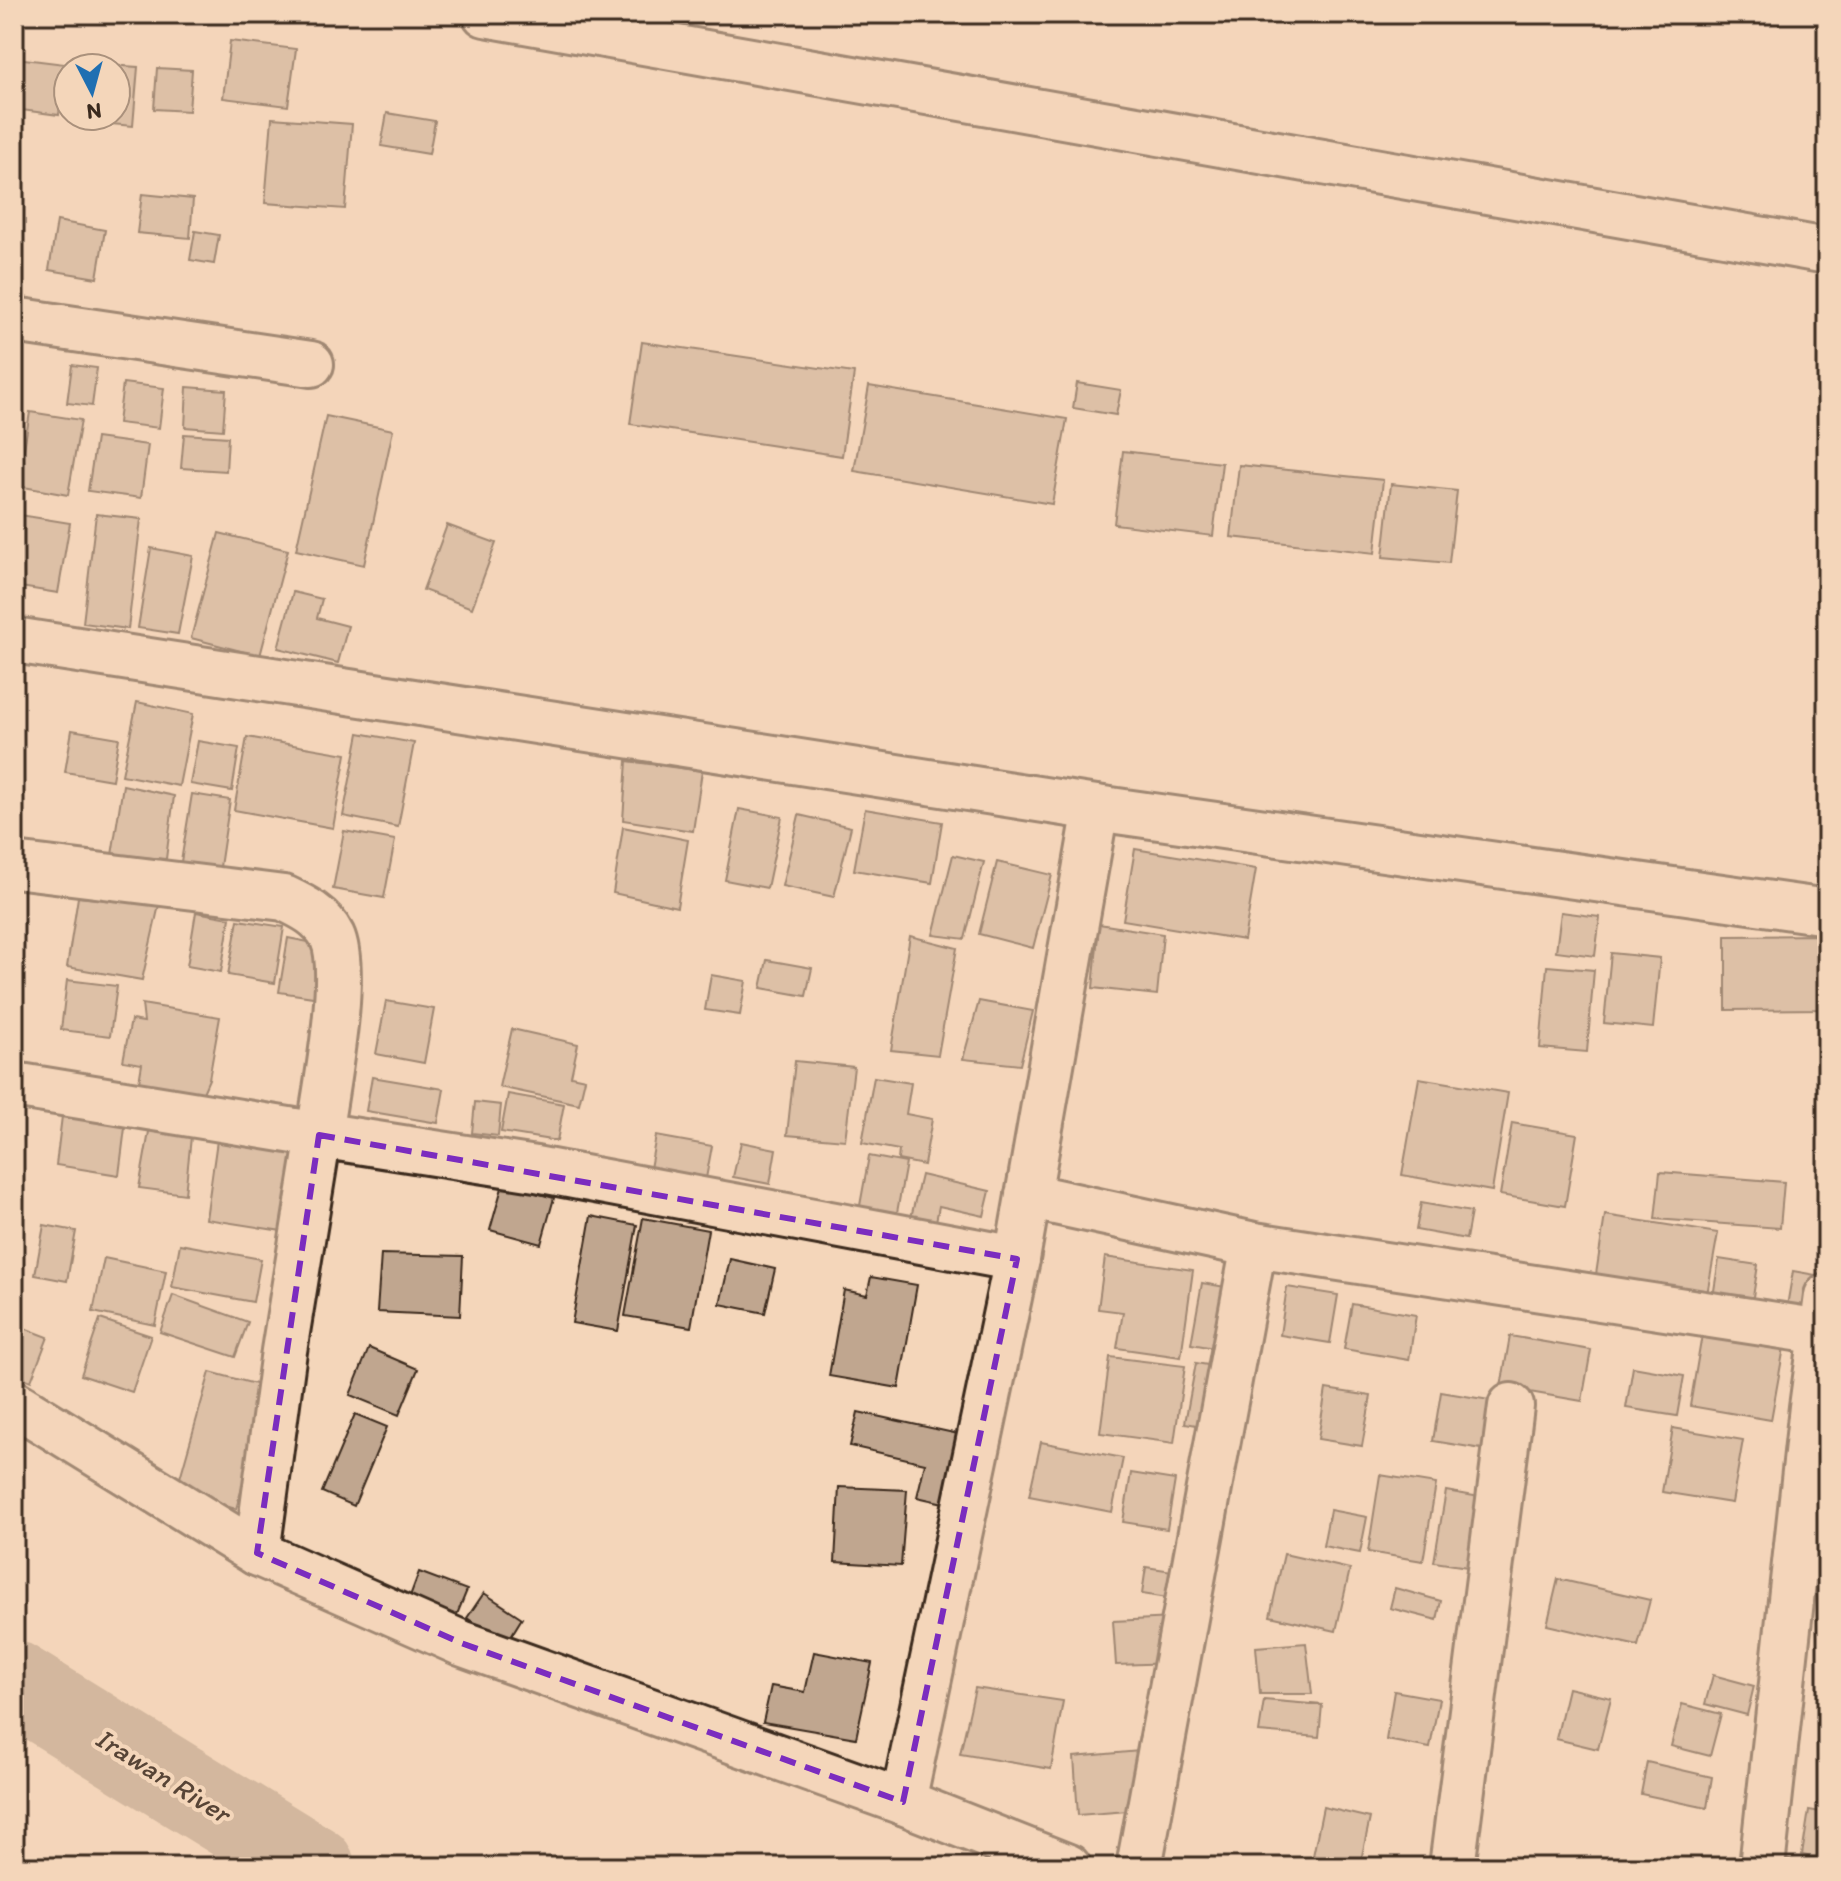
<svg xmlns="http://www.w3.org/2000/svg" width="1841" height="1881" font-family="Itim,sans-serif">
	<rect width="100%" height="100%" fill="#f4d6ba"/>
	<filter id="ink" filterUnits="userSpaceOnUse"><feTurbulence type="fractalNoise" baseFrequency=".0125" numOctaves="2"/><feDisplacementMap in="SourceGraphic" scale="16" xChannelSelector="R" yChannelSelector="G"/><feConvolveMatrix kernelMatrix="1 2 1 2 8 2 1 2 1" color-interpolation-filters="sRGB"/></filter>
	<g filter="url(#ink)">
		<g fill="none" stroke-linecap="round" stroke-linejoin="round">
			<polyline stroke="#aa927c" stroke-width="84" points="14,1683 313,1867"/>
		</g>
		<g fill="#c0a68f" stroke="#3b2a1e" stroke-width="2">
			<polygon points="230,41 296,49 288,106 223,98"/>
			<polygon points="16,58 65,64 59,115 14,109"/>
			<polygon points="93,64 138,67 133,126 89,122 89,116 116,116 116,68 92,68"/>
			<polygon points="157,68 192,70 189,111 154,109"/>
			<polygon points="387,113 435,121 429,154 381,146"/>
			<polygon points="272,118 352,124 345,209 265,203"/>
			<polygon points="142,194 193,199 190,238 137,233"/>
			<polygon points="57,221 105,230 97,278 49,270"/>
			<polygon points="195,231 219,235 214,264 190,260"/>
			<polygon points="642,342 854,373 842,456 630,424"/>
			<polygon points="72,365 97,368 92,406 67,403"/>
			<polygon points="123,383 164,388 159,428 118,423"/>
			<polygon points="1077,383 1121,390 1116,415 1073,408"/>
			<polygon points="869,386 1067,419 1052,504 854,471"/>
			<polygon points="187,387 226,390 223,430 185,427"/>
			<polygon points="30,412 81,420 68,495 18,486"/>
			<polygon points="326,416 393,430 364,565 296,550"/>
			<polygon points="184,434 228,437 226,471 181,468"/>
			<polygon points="96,438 148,445 141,498 88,491"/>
			<polygon points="1123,451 1222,463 1213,536 1114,524"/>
			<polygon points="1239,465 1383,480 1375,553 1231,537"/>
			<polygon points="1391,484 1457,491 1449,563 1383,557"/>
			<polygon points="14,514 70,523 58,593 14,586"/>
			<polygon points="96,514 141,519 128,629 83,623"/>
			<polygon points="447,525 496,543 472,608 423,590"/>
			<polygon points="219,533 288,550 260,656 191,638"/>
			<polygon points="151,548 193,556 178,634 138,628"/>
			<polygon points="293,592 322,599 317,618 348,626 338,663 278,648"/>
			<polygon points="137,702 193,714 179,786 122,775"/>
			<polygon points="72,730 119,738 112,780 65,772"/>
			<polygon points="359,733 414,743 398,827 343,816"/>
			<polygon points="247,737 346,754 333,828 234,810"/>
			<polygon points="198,741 239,748 232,791 190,784"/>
			<polygon points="627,761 702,771 693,831 623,820"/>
			<polygon points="123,785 174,796 166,859 112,855"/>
			<polygon points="192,794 230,800 218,880 179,874"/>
			<polygon points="739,809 782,817 767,888 725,880"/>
			<polygon points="865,809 942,822 932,883 854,870"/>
			<polygon points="799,815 851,827 834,897 782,886"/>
			<polygon points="623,827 688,840 677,907 613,893"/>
			<polygon points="344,831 395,840 384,898 333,889"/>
			<polygon points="1135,849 1256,869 1244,940 1123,920"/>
			<polygon points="953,855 984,862 965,939 933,935"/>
			<polygon points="997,862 1052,875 1033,948 979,934"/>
			<polygon points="78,897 159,905 142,980 67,967"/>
			<polygon points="196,912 230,918 221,972 187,966"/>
			<polygon points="1561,912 1600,917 1595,956 1556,951"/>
			<polygon points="238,920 284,927 275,983 228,975"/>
			<polygon points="1099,924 1163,934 1157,995 1093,988"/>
			<polygon points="1827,935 1827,1009 1726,1010 1726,936"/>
			<polygon points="910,936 957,948 938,1055 891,1050"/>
			<polygon points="288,938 329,946 320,998 279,992"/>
			<polygon points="1611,953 1660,958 1653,1028 1604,1023"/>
			<polygon points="767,960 812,968 806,996 761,988"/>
			<polygon points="1547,966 1594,970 1587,1052 1540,1048"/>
			<polygon points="711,975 746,981 740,1015 705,1010"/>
			<polygon points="67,980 117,986 110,1036 61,1030"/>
			<polygon points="386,1001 434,1009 424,1063 376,1054"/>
			<polygon points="979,1001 1033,1011 1020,1065 963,1059"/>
			<polygon points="142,1004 220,1017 209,1079 202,1095 139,1082 142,1064 123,1061 131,1020 144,1022"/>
			<polygon points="512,1029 578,1044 571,1076 585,1079 579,1104 499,1087"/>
			<polygon points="795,1061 854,1067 845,1140 787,1135"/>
			<polygon points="372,1077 444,1089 438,1123 366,1111"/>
			<polygon points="874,1077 911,1083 906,1114 932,1119 924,1165 898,1160 899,1150 862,1143"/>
			<polygon points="1419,1078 1508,1093 1492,1191 1402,1175"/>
			<polygon points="508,1094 564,1104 557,1141 501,1132"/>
			<polygon points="475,1102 501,1105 498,1136 472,1133"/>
			<polygon points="63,1108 126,1120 119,1175 56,1165"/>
			<polygon points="1512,1123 1577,1134 1565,1206 1500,1195"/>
			<polygon points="150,1126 191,1137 185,1194 139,1188"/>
			<polygon points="218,1133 296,1149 282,1231 206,1219"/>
			<polygon points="656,1136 712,1146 704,1189 648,1179"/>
			<polygon points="741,1142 776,1149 770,1184 733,1177"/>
			<polygon points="869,1156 906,1163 896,1218 859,1211"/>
			<polygon points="1660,1172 1784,1182 1780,1228 1655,1219"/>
			<polygon points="921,1175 990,1191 984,1216 939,1206 934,1232 909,1226"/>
			<polygon points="503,1184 554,1198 541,1244 490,1230"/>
			<polygon points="1421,1203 1471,1212 1466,1239 1416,1230"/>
			<polygon points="1605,1215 1718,1233 1706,1300 1595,1281"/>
			<polygon points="591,1216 637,1225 618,1331 572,1323"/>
			<polygon points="643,1218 708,1230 691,1327 625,1316"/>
			<polygon points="44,1225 76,1231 67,1281 35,1275"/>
			<polygon points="180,1244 261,1259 253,1302 172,1287"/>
			<polygon points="381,1254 463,1256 460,1316 377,1312"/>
			<polygon points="1105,1257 1193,1270 1181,1357 1117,1348 1123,1312 1098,1309"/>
			<polygon points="104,1258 166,1271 155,1325 93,1312"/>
			<polygon points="730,1259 775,1269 765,1313 720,1304"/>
			<polygon points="1719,1259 1758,1265 1752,1303 1713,1297"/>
			<polygon points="1793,1271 1827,1277 1821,1317 1786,1312"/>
			<polygon points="871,1277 917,1285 899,1388 829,1376 844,1290 867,1295"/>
			<polygon points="1202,1283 1243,1290 1232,1351 1191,1344"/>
			<polygon points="1287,1287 1338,1295 1330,1343 1280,1335"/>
			<polygon points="173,1295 248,1322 235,1357 160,1332"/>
			<polygon points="1352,1304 1416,1315 1409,1360 1344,1349"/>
			<polygon points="100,1319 151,1336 132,1392 81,1375"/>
			<polygon points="1704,1323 1786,1336 1771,1420 1690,1406"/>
			<polygon points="19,1326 48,1337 31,1381 14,1374 14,1340"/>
			<polygon points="1510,1336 1591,1350 1582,1401 1501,1387"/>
			<polygon points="369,1348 418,1369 399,1415 350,1395"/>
			<polygon points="1110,1357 1185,1366 1174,1443 1100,1433"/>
			<polygon points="1196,1363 1226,1368 1214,1428 1185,1423"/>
			<polygon points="1633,1367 1684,1376 1677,1416 1626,1408"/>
			<polygon points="210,1372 270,1388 236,1509 176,1492"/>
			<polygon points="1326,1389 1371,1396 1362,1446 1318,1439"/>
			<polygon points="1441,1392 1496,1401 1488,1450 1433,1441"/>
			<polygon points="858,1412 963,1435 948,1504 917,1497 925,1463 850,1446"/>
			<polygon points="355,1414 387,1427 354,1506 322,1492"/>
			<polygon points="1673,1428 1743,1440 1732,1503 1662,1492"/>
			<polygon points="1041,1442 1123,1458 1112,1512 1029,1496"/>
			<polygon points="1131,1473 1175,1480 1167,1529 1123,1522"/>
			<polygon points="1380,1475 1436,1484 1423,1561 1368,1552"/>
			<polygon points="839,1487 907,1490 901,1566 835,1562"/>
			<polygon points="1446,1491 1480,1497 1468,1567 1434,1562"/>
			<polygon points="1330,1510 1367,1517 1360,1553 1323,1546"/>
			<polygon points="1284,1554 1350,1569 1336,1631 1270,1616"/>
			<polygon points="1146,1567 1179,1572 1174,1599 1142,1594"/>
			<polygon points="419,1572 467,1590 456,1617 409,1599"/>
			<polygon points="1558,1579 1650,1600 1638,1646 1547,1625"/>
			<polygon points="1395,1588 1441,1601 1437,1620 1390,1608"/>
			<polygon points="484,1593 522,1618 506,1644 467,1618"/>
			<polygon points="1173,1618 1173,1663 1116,1665 1113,1621"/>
			<polygon points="1306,1643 1312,1694 1260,1694 1256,1647"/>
			<polygon points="814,1652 872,1663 856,1738 763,1722 771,1686 805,1692"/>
			<polygon points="1713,1675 1754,1686 1747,1715 1705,1704"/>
			<polygon points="975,1688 1063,1701 1051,1769 960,1754"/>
			<polygon points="1568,1688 1611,1698 1598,1749 1556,1739"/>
			<polygon points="1394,1691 1439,1699 1430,1748 1386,1740"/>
			<polygon points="1264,1700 1322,1705 1319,1737 1259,1732"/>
			<polygon points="1682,1704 1721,1714 1710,1756 1671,1746"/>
			<polygon points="1139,1751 1140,1810 1078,1815 1074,1757"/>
			<polygon points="1647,1762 1712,1777 1707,1808 1641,1794"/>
			<polygon points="1323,1807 1370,1818 1360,1865 1313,1856"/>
			<polygon points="1809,1810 1827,1813 1827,1860 1802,1855"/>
			<polygon points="1779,1858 1827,1866 1827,1867 1777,1867"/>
		</g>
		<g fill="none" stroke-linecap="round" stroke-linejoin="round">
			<g stroke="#3b2a1e" stroke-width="50">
				<g id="street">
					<polyline points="485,14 1827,251"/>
					<polyline points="14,320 311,364"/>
					<polyline points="14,640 1096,808 1827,912"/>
					<path d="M14 865 284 898C303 907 322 916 332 936 349 972 325 1092 319 1135L536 1169 1017 1259"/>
					<polyline points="14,1085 319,1135 284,1351 257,1553"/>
					<polyline points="1028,1196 1254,1245 1822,1332"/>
					<polyline points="14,1403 257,1553 461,1643 903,1802 1068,1867"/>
					<polyline points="903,1802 1017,1259 1096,808"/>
					<polyline points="1139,1867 1254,1245"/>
					<polyline points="1452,1867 1511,1406"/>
					<polyline points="1762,1867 1812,1407 1827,1296"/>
				</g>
			</g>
			<use href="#street" stroke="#f4d6ba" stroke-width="44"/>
		</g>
	</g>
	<path d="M0 0H1841V1881H0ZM319 1135 1017 1259 903 1802 461 1643 257 1553Z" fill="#f4d6ba" fill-opacity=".55" fill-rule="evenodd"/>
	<path fill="none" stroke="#7b2cbf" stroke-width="6" stroke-dasharray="16 10" stroke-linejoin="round" d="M319 1135 1017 1259 903 1802 461 1643 257 1553Z"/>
	<g text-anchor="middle" stroke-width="8" stroke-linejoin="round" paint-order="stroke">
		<g font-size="28" font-style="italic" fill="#574436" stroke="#f4d6ba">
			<text transform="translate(163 1775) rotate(32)" y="10">Irawan River</text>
		</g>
	</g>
	<rect width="1841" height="1881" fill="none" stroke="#f4d6ba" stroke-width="48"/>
	<rect x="24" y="24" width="1793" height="1833" fill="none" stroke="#3b2a1e" stroke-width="3" filter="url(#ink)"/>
	<g transform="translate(92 92) rotate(174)"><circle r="38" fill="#f4d6ba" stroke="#aa917c" stroke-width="2"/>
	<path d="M0-6L14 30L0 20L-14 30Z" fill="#1f6fb2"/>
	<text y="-12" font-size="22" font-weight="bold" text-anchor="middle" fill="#3b2a1e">N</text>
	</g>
</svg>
